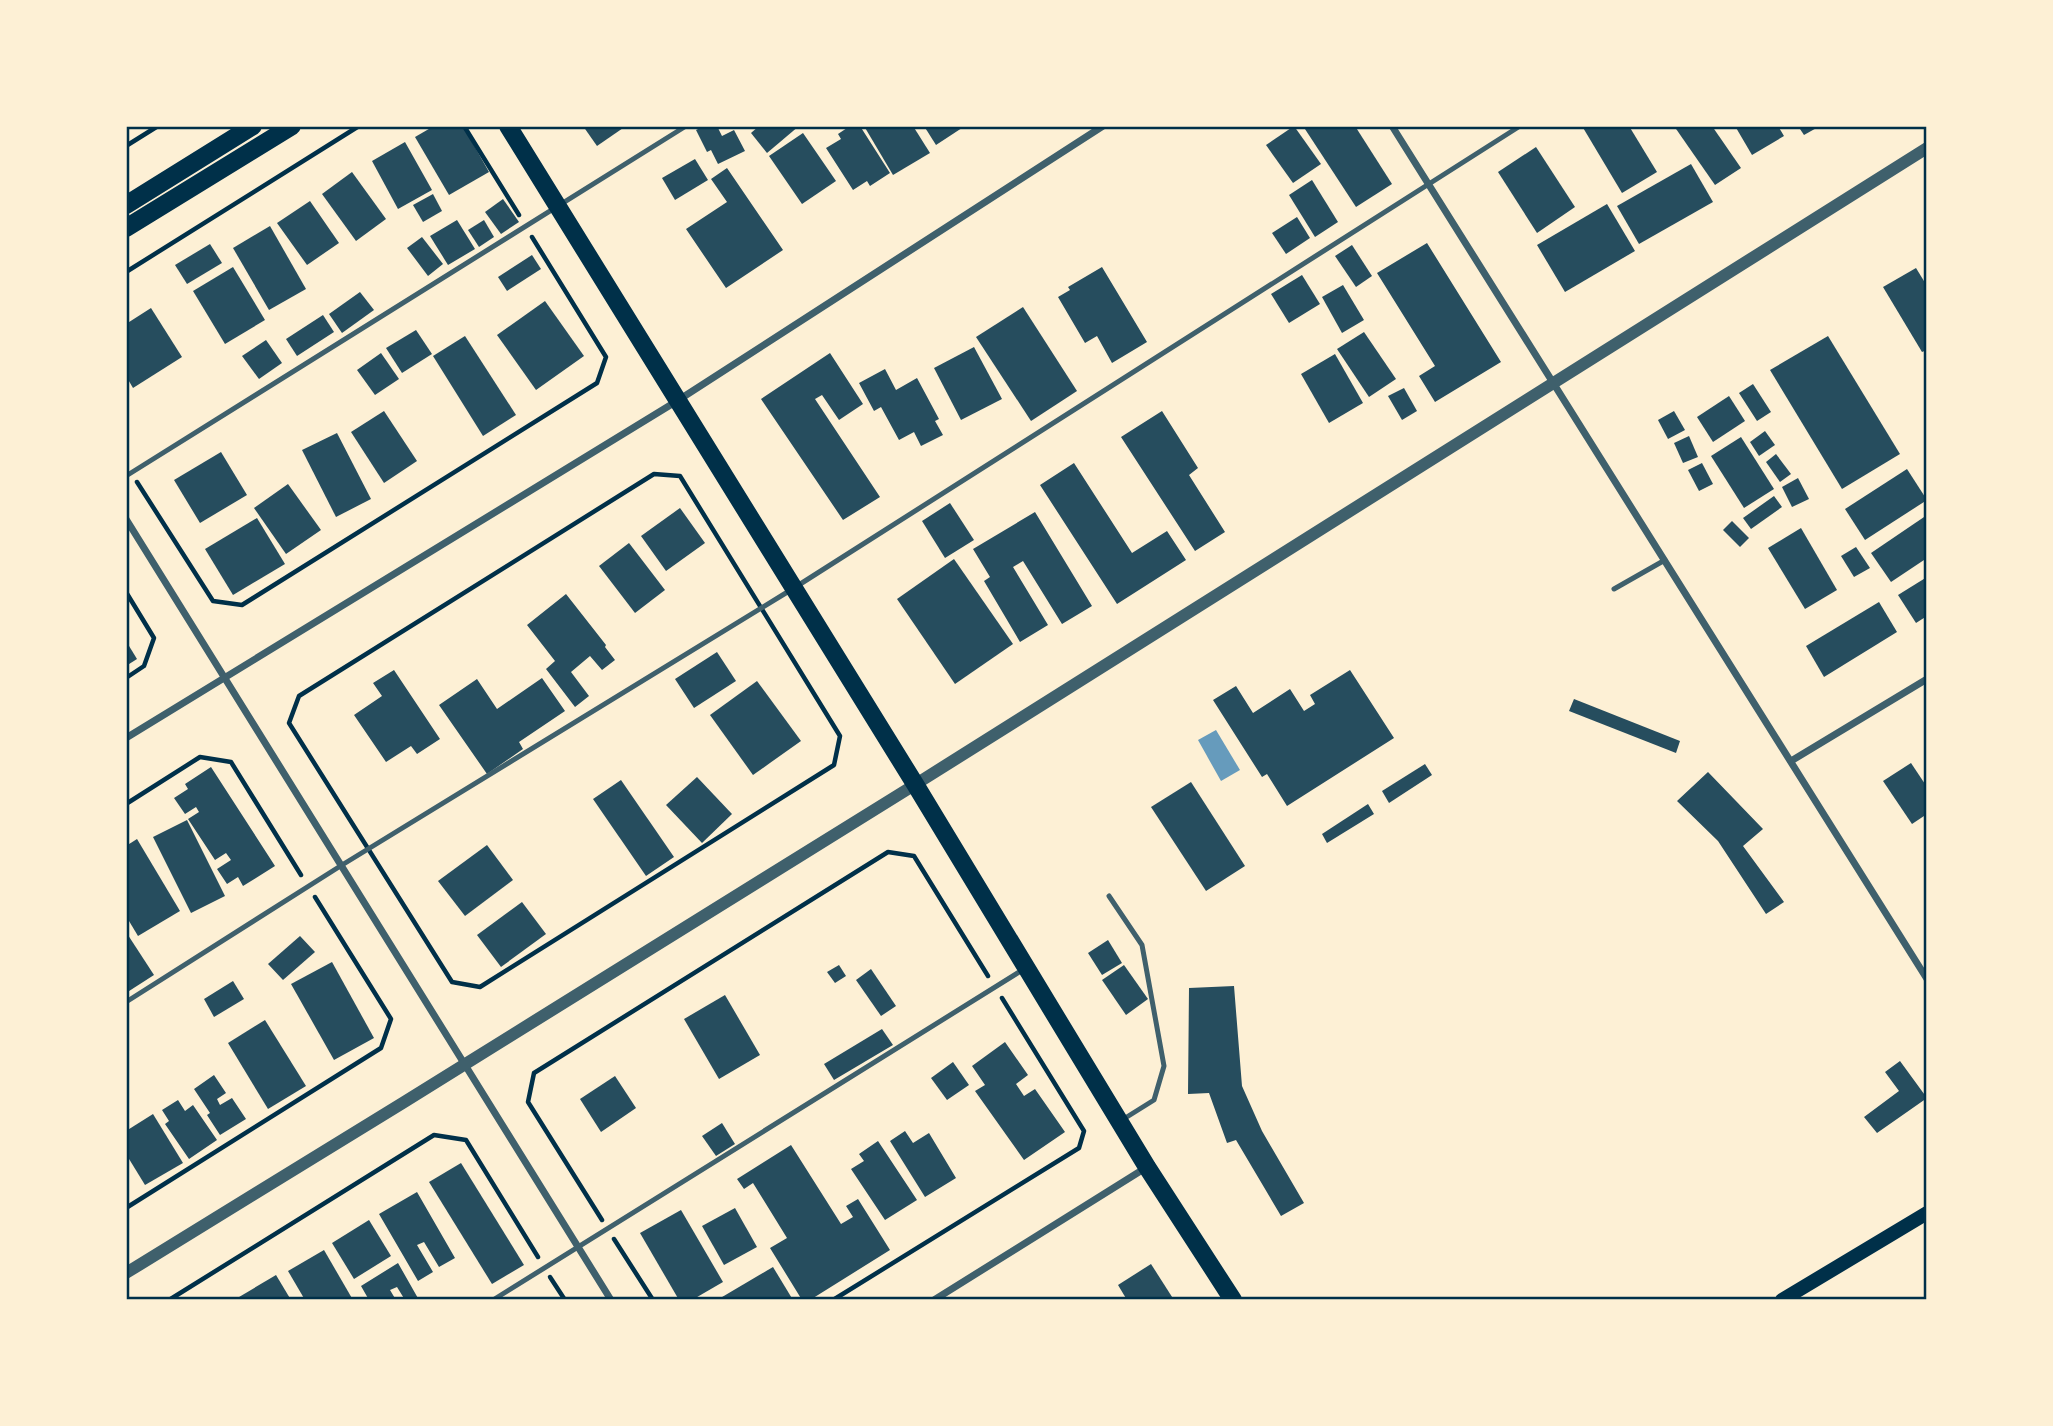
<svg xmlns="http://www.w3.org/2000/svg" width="2053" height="1426" font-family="'Alegreya Sans',sans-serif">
	<rect width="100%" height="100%" fill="#fdf0d5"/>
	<polygon fill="#669bbc" points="1216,730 1240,770 1221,781 1198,740"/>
	<g fill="#264d5e">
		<polygon points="434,126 463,126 489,172 449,195 415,137"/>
		<polygon points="583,126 626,126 597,146"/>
		<polygon points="704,126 717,126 722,136 734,130 745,151 718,164 711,150 707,152 696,130"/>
		<polygon points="759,126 799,126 767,153 751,133"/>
		<polygon points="850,126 860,126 890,173 870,186 867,181 853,190 826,148 841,139 838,134"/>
		<polygon points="864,126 913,126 930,153 893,175"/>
		<polygon points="924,126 965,126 936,145"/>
		<polygon points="1294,126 1321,164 1293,183 1266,145"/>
		<polygon points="1303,126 1355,126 1392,184 1356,207"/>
		<polygon points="1582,126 1629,126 1657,172 1622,193"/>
		<polygon points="1674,126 1712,126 1741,168 1715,185"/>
		<polygon points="1735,126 1778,126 1784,136 1752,155"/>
		<polygon points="1798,126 1820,126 1804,135"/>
		<polygon points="803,133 836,181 802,204 769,156"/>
		<polygon points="405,142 432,190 398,209 372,161"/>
		<polygon points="1536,147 1575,207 1537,233 1498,172"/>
		<polygon points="695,159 708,180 675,200 662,178"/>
		<polygon points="1691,164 1713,202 1639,244 1617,206"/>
		<polygon points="727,168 783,250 726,288 686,229 727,202 711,179"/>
		<polygon points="352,172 386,219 356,241 322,194"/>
		<polygon points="1312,180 1338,222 1315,237 1289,195"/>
		<polygon points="433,194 442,211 423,222 413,205"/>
		<polygon points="503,199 519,222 501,234 485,212"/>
		<polygon points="310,201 339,243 307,265 277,223"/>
		<polygon points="1607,204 1635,251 1565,292 1537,245"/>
		<polygon points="1297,217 1310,238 1286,254 1272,233"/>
		<polygon points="457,220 475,249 448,265 430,236"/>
		<polygon points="484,220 494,237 479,247 468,230"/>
		<polygon points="270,226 306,289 269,310 233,248"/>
		<polygon points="422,237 443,264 428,276 407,248"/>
		<polygon points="1427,243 1501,362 1435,402 1419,376 1435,366 1377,273"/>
		<polygon points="210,244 222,263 187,284 175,265"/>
		<polygon points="1352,245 1372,276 1356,287 1335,256"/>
		<polygon points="532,255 541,269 507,291 498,277"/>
		<polygon points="233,267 265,320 225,344 193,291"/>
		<polygon points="1102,267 1147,342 1112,363 1097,336 1085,343 1058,297 1070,290 1068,287"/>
		<polygon points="1916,268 1927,286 1927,350 1922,352 1883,287"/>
		<polygon points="1302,275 1320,304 1289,323 1271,294"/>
		<polygon points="1343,285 1364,320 1342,333 1322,297"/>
		<polygon points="360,292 374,310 342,333 329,314"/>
		<polygon points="545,301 584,356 536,390 497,335"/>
		<polygon points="1023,307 1077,391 1031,421 976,337"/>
		<polygon points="151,308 182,357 133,388 126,376 126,324"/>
		<polygon points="323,315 334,332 297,356 286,339"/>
		<polygon points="416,330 432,354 402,373 386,348"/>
		<polygon points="1364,332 1396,379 1369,397 1337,349"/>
		<polygon points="465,336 516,415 483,436 433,356"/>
		<polygon points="1828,336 1900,454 1842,489 1770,370"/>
		<polygon points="266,340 282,363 259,379 242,356"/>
		<polygon points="974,347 1002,399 961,420 934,368"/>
		<polygon points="381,353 399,379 375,395 357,370"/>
		<polygon points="830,353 863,404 839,420 822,395 815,399 880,497 843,520 761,399"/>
		<polygon points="1335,354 1363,403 1329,423 1301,374"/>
		<polygon points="885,369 896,390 917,378 939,419 935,421 943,435 921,446 914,432 899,440 881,407 874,411 859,383"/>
		<polygon points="1753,384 1771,412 1757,421 1739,393"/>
		<polygon points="1404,388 1417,411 1402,420 1388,396"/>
		<polygon points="1729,396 1745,421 1713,442 1697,417"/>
		<polygon points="384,411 417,461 384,483 351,432"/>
		<polygon points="1162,411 1198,468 1189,475 1225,532 1195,551 1121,437"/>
		<polygon points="1674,411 1685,430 1668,439 1658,420"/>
		<polygon points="1765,431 1775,445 1759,456 1750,442"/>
		<polygon points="337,433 371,499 336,517 302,450"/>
		<polygon points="1689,436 1698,457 1683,463 1674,443"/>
		<polygon points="1741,437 1774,489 1744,508 1711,456"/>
		<polygon points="221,452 247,495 200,523 174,480"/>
		<polygon points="1776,454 1791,474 1780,482 1766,462"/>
		<polygon points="1074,463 1132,553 1167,531 1186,560 1117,604 1040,485"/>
		<polygon points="1702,463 1713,484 1699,491 1688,470"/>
		<polygon points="1907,469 1927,500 1865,540 1845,509"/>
		<polygon points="1798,478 1809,499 1792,507 1782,487"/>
		<polygon points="288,484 321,530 286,554 254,508"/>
		<polygon points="1774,496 1782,507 1751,529 1743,518"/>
		<polygon points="950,503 974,540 945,558 922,521"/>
		<polygon points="680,508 705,543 666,571 641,536"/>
		<polygon points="1035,512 1092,606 1062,624 1023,561 1013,567 1048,625 1020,642 984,581 990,577 973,549"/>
		<polygon points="1927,515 1927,558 1891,582 1871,553"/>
		<polygon points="257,518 285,564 233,595 205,549"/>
		<polygon points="1732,521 1749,538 1740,547 1723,530"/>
		<polygon points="1801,528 1837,590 1805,609 1768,548"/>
		<polygon points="629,543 665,590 635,613 599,566"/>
		<polygon points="1856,547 1870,568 1854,577 1841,556"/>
		<polygon points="954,559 1013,644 955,684 897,599"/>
		<polygon points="1927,577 1927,616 1916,623 1898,595"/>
		<polygon points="566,594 606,645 605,647 615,660 602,670 590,656 571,672 589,696 575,707 546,669 555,661 527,625"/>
		<polygon points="1879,602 1897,632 1824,677 1806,646"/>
		<polygon points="126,641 137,659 126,666"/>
		<polygon points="717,652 736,681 694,708 675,679"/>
		<polygon points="394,670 440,739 417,754 411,746 386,762 354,715 382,696 373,683"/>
		<polygon points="1350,670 1394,738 1287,806 1267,774 1262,777 1213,700 1236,686 1253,713 1290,689 1304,711 1315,704 1310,695"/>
		<polygon points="542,678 565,711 519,742 523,749 487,774 439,705 477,679 497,709"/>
		<polygon points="757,681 801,741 753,775 710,715"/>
		<polygon points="1574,699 1680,741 1676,753 1569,711"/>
		<polygon points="1911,763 1927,787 1927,814 1912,824 1883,781"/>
		<polygon points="1425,764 1432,775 1389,803 1382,791"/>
		<polygon points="211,767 275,866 243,886 238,877 227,884 217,869 231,860 226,853 215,860 188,819 199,812 196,807 185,814 174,798 188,789 185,784"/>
		<polygon points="1708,772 1763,829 1743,846 1784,902 1766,914 1718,841 1677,801"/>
		<polygon points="697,777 732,814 702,843 666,805"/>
		<polygon points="621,780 674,857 646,876 593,799"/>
		<polygon points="1191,782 1245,866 1206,891 1151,807"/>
		<polygon points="1368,804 1374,814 1327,843 1322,834"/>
		<polygon points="187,820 225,896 191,913 153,837"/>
		<polygon points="137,839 180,911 138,936 126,916 126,846"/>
		<polygon points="487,845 513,880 465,916 438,881"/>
		<polygon points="522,902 546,934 501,967 477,935"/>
		<polygon points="126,932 154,975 126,993"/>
		<polygon points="300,936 315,952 283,980 268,964"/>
		<polygon points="1108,940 1122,963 1102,975 1088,953"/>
		<polygon points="332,962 374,1038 334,1060 291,984"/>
		<polygon points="839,965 846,976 835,983 827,972"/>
		<polygon points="1124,965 1148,999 1126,1015 1102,980"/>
		<polygon points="871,969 896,1006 881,1016 856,980"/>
		<polygon points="233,981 244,999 214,1017 204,999"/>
		<polygon points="1234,986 1242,1086 1262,1131 1304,1203 1281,1216 1236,1140 1227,1143 1209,1093 1188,1094 1189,988"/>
		<polygon points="725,995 760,1055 719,1079 684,1019"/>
		<polygon points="265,1020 306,1086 268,1109 228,1043"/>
		<polygon points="882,1029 893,1045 834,1080 824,1064"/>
		<polygon points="1005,1042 1028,1075 1016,1084 1024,1096 1035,1089 1065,1132 1024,1160 975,1091 985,1085 972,1066"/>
		<polygon points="1900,1061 1927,1098 1877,1133 1864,1117 1899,1091 1885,1072"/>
		<polygon points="953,1062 969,1085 947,1100 931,1078"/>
		<polygon points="214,1075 226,1093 217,1099 220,1105 232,1098 246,1119 220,1135 207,1115 210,1113 194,1089"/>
		<polygon points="615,1076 636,1108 601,1132 580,1099"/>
		<polygon points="178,1100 185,1111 193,1105 217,1140 189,1159 165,1124 169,1121 162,1110"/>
		<polygon points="153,1114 183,1163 145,1185 126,1154 126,1131"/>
		<polygon points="722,1123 735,1144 716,1156 702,1136"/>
		<polygon points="905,1131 913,1143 929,1133 956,1178 925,1197 890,1141"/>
		<polygon points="878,1141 917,1200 885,1220 851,1169 864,1161 859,1154"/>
		<polygon points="791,1145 841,1224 853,1217 846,1206 858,1199 890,1250 810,1300 802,1300 770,1248 787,1238 753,1183 744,1189 737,1179"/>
		<polygon points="461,1163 524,1265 492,1284 429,1182"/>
		<polygon points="417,1192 455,1258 439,1267 424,1242 417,1245 433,1272 418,1281 379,1214"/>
		<polygon points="735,1208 757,1247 724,1265 702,1226"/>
		<polygon points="681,1210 723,1282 692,1300 679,1300 640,1233"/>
		<polygon points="369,1220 391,1256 354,1279 332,1243"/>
		<polygon points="324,1250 353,1300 305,1300 288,1271"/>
		<polygon points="398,1263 419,1300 405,1300 397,1287 390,1290 396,1300 369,1300 361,1286"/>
		<polygon points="1151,1264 1174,1300 1127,1300 1118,1285"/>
		<polygon points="773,1267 793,1300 717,1300"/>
		<polygon points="276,1275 291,1300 234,1300"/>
	</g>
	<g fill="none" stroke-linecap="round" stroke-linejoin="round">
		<g stroke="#003049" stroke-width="4.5">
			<polyline points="464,126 519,215"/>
			<polyline points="126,146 158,126"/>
			<polyline points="126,272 359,126"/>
			<polygon points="654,474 680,476 840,736 834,765 480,987 452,982 289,723 299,696"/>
			<polyline points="137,482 213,601 242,605 597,383 606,357 532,237"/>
			<polyline points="126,592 154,638 144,666 126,678"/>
			<polyline points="126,804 200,757 231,762 301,875"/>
			<polyline points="126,1208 381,1048 391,1019 315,897"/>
			<polyline points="602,1220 528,1102 534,1073 888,852 914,856 988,976"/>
			<polyline points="614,1239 653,1300"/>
			<polyline points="550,1277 565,1300"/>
			<polyline points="169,1300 434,1135 466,1140 538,1257"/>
			<polyline points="833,1300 1079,1148 1084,1131 1002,998"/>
		</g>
		<g stroke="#3f606c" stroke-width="5">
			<polyline points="126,476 686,126"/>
			<polyline points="1614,589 1665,560"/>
			<polyline points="1109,896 1142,945 1164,1066 1154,1100 1122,1120"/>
			<polyline points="126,1002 342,865 794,588 1520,126"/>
			<polyline points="493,1300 1024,969"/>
		</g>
		<g stroke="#3f606c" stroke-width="7">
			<polyline points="1392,126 1927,979"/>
			<polyline points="126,519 611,1300"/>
			<polyline points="126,738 677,401 1103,126"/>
			<polyline points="1791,761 1927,679"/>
			<polyline points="934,1300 1147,1167"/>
		</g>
		<path stroke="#3f606c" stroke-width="12" d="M126 1273C390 1111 653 949 916 784 1253 573 1589 359 1927 148"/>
		<polyline stroke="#003049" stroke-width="14" points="1782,1300 1927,1213"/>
		<g stroke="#003049" stroke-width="18">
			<polyline points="508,126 915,784 1147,1167 1233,1300"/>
			<polyline points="126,205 253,126"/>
			<polyline points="126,228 292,126"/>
		</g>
	</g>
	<rect width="2053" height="1426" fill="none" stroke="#fdf0d5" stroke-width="256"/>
	<rect x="128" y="128" width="1797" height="1170" fill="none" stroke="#003049" stroke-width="2.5"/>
</svg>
